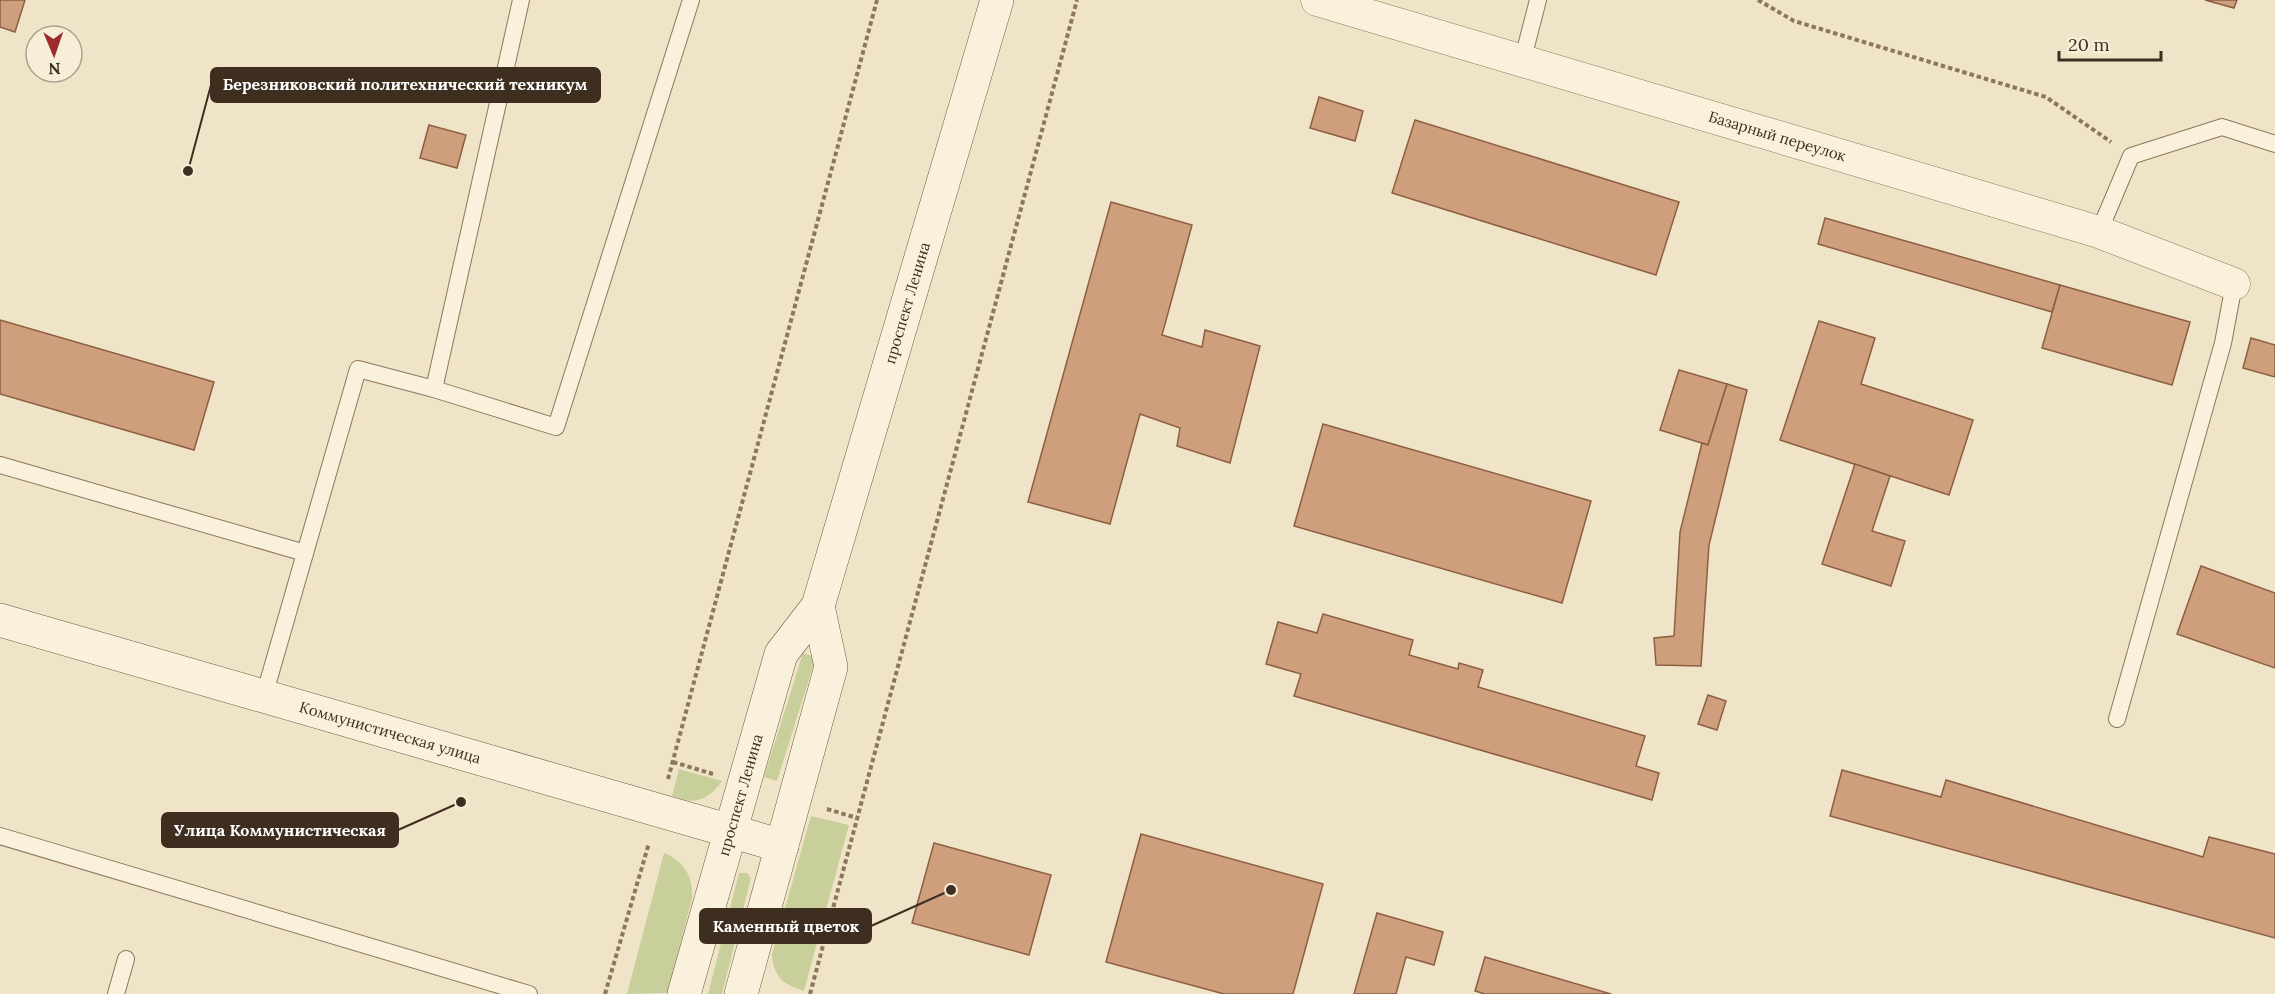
<svg xmlns="http://www.w3.org/2000/svg" width="2275" height="994" font-family="Lora,serif">
	<rect width="100%" height="100%" fill="#f0e4c8"/>
	<g fill="#c9cf9b">
		<polygon points="803,653 816,657 777,781 764,777"/>
		<path d="M679 769 722 781C709 800 693 806 672 796Z"/>
		<path d="M811 816 849 825 804 991C784 985 773 977 772 954Z"/>
		<path d="M664 853C684 861 693 876 692 898L668 993 627 994Z"/>
		<polygon points="739,873 747,873 751,878 722,994 708,994"/>
	</g>
	<g fill="#cf9f7d" stroke="#8d5f41" stroke-width="1.5">
		<polygon points="0,0 25,0 15,32 0,27"/>
		<polygon points="2205,0 2237,0 2234,8"/>
		<polygon points="1319,97 1363,111 1355,141 1310,128"/>
		<polygon points="1415,120 1679,202 1656,275 1392,193"/>
		<polygon points="429,125 466,135 457,168 420,158"/>
		<polygon points="1111,202 1192,225 1162,335 1202,347 1205,330 1260,346 1230,463 1177,446 1180,428 1140,414 1110,524 1028,502"/>
		<polygon points="1825,218 2060,285 2052,312 1818,244"/>
		<polygon points="2060,285 2190,322 2172,385 2042,348"/>
		<polygon points="0,320 214,382 194,450 0,394"/>
		<polygon points="1819,321 1875,338 1861,384 1973,420 1949,495 1780,440"/>
		<polygon points="2251,338 2275,345 2275,377 2243,368"/>
		<polygon points="1679,370 1727,384 1708,445 1660,430"/>
		<polygon points="1727,384 1747,390 1709,545 1701,666 1656,665 1654,638 1674,636 1680,532 1702,443 1708,445"/>
		<polygon points="1323,424 1591,501 1562,603 1294,526"/>
		<polygon points="1855,464 1890,476 1872,531 1905,541 1891,586 1822,564"/>
		<polygon points="2201,566 2275,593 2275,668 2177,634"/>
		<polygon points="1323,614 1413,640 1409,655 1458,669 1459,663 1483,670 1478,687 1645,736 1636,766 1659,773 1652,800 1294,696 1301,674 1266,664 1278,622 1317,633"/>
		<polygon points="1708,695 1726,701 1717,730 1698,724"/>
		<polygon points="1842,770 1941,797 1946,780 2203,857 2209,837 2275,854 2275,938 1830,816"/>
		<polygon points="1141,834 1323,884 1293,994 1224,994 1106,962"/>
		<polygon points="934,843 1051,875 1029,955 912,923"/>
		<polygon points="1377,913 1443,932 1434,965 1406,957 1396,994 1354,994"/>
		<polygon points="1485,957 1611,994 1485,994 1475,991"/>
	</g>
	<g fill="none" stroke-linecap="round" stroke-linejoin="round">
		<g stroke="#8d765c" stroke-width="18">
			<g id="service">
				<polyline points="1522,62 1538,0"/>
				<polyline points="2099,232 2131,156 2222,127 2275,144"/>
				<polyline points="434,389 521,0"/>
				<polyline points="0,465 305,553"/>
				<polyline points="264,696 358,369 434,389 556,427 691,0"/>
				<polyline points="2117,719 2223,343 2234,284"/>
				<polyline points="0,836 529,994"/>
				<polyline points="116,994 126,959"/>
			</g>
		</g>
		<g stroke="#8d765c" stroke-width="33">
			<g id="minor">
				<path id="s1" d="M1317 0 2099 232 2234 284"/>
			</g>
		</g>
		<g stroke="#6f573f" stroke-width="34">
			<g id="secondary">
				<path id="s2" d="M0 620 782 846"/>
				<path id="s3" d="M684 994 781 654 818 606 997 0"/>
				<polyline points="741,994 831,667 818,606"/>
			</g>
		</g>
		<g stroke="#8d765c" stroke-width="4" stroke-dasharray="4.5 3" stroke-linecap="butt">
			<polyline points="1758,0 1794,21 2046,97 2111,142"/>
			<polyline points="673,762 713,774"/>
			<polyline points="668,779 877,0"/>
			<polyline points="827,809 857,818"/>
			<polyline points="605,994 649,843"/>
			<polyline points="810,994 1077,0"/>
		</g>
		<use href="#service" stroke="#faf1dc" stroke-width="16"/>
		<use href="#minor" stroke="#faf1dc" stroke-width="32"/>
		<use href="#secondary" stroke="#faf1dc" stroke-width="33"/>
	</g>
	<g text-anchor="middle" stroke-width="4.5" stroke-linejoin="round" paint-order="stroke">
		<g font-size="15" fill="#3d2e20" stroke="#f7eed8">
			<text dy="5" stroke="none"><textPath href="#s1" startOffset="480">Базарный переулок</textPath></text>
			<text dy="5" stroke="none"><textPath href="#s3" startOffset="730">проспект Ленина</textPath></text>
			<text dy="5" stroke="none"><textPath href="#s2" startOffset="406">Коммунистическая улица</textPath></text>
			<text dy="5" stroke="none"><textPath href="#s3" startOffset="207">проспект Ленина</textPath></text>
		</g>
	</g>
	<path fill="none" stroke="#3d2e20" stroke-width="2" d="M188 171L211 85M461 802L398 830M951 890L871 926"/>
	<g fill="#3d2e20" stroke="#f7eed8" stroke-width="2">
		<circle cx="188" cy="171" r="6"/>
		<circle cx="461" cy="802" r="6"/>
		<circle cx="951" cy="890" r="6"/>
	</g>
	<g fill="#3d2e20" stroke="#3d2e20" stroke-width="2">
		<rect x="211" y="68" width="389" height="34" rx="6"/>
		<rect x="162" y="813" width="236" height="34" rx="6"/>
		<rect x="700" y="909" width="171" height="34" rx="6"/>
	</g>
	<g font-size="16" text-anchor="middle" font-weight="bold" fill="#fff">
		<text x="405" y="90">Березниковский политехнический техникум</text>
		<text x="280" y="836">Улица Коммунистическая</text>
		<text x="786" y="932">Каменный цветок</text>
	</g>
	<g transform="translate(54 54) rotate(178)"><circle r="28" fill="#f7eed8" stroke="#ada18e" stroke-width="1.5"/>
	<path d="M0-4.5L10 22L0 15L-10 22Z" fill="#9e2a2b"/>
	<text y="-9" font-size="16" font-weight="bold" text-anchor="middle" fill="#3d2e20">N</text>
	</g>
	<path d="M2059 51v9h102v-9" fill="none" stroke="#3d2e20" stroke-width="3"/>
	<text x="2068" y="51" font-size="18" fill="#3d2e20" stroke="#f7eed8" stroke-width="4.5" paint-order="stroke">20 m</text>
</svg>
